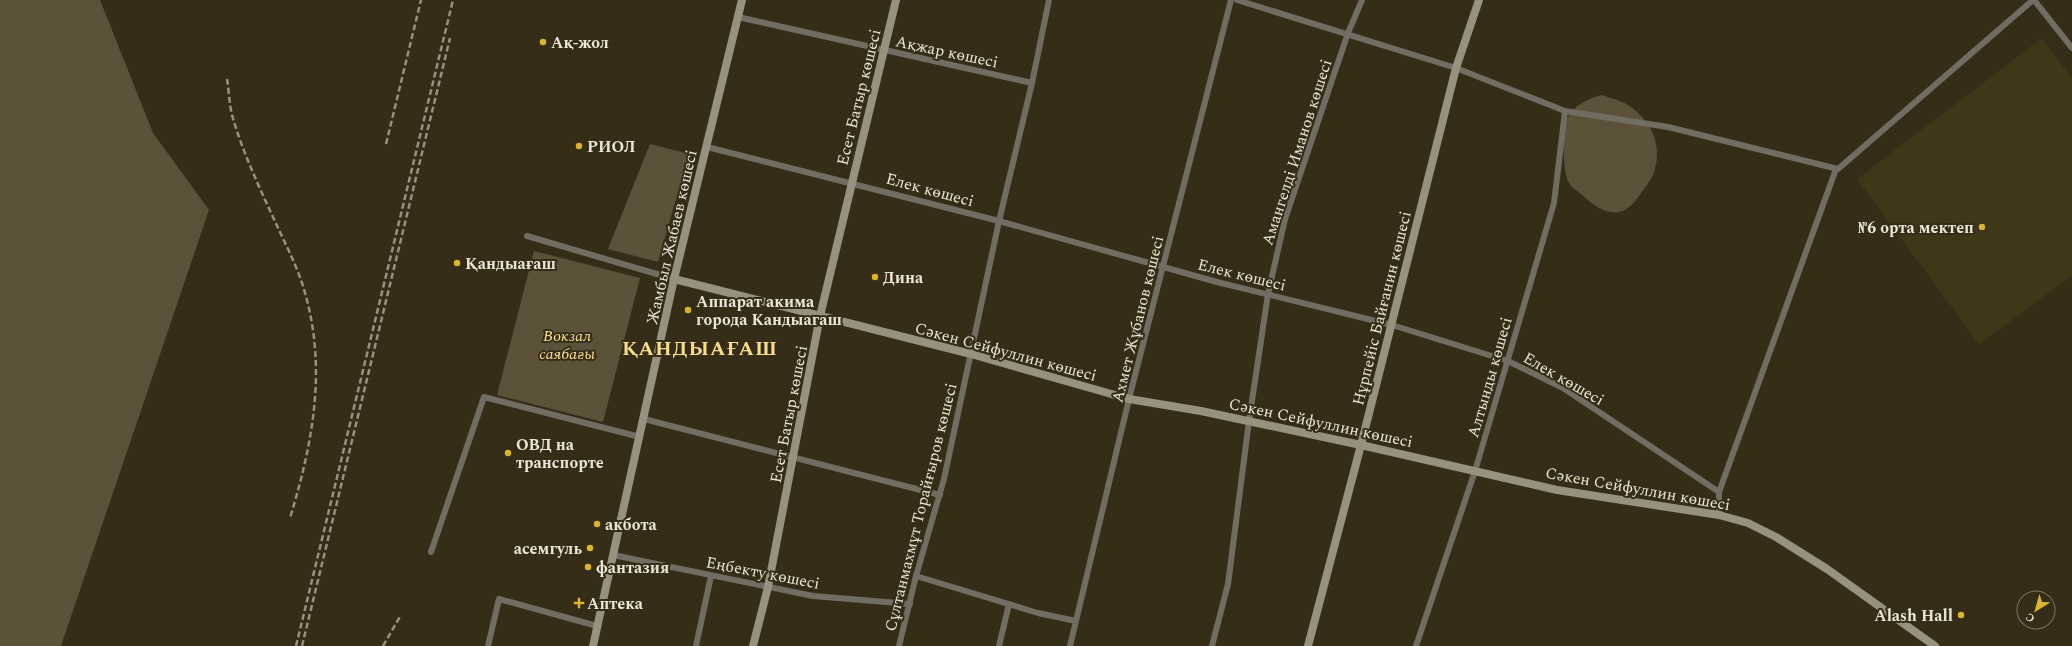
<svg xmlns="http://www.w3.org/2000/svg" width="2072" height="646" font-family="Spectral,serif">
	<rect width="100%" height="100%" fill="#352d17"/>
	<polygon fill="#403618" points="2042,38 2072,78 2072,276 1979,344 1857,179"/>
	<g fill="#5b5239">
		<polygon points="0,0 100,0 153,133 209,210 61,646 0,646"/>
		<path d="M1602 95C1610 98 1620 100 1628 105 1652 121 1664 147 1653 175 1650 181 1645 188 1641 193 1623 222 1604 215 1582 195 1578 191 1572 188 1569 183 1562 172 1562 125 1569 115 1576 104 1590 98 1602 95Z"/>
		<polygon points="650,144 689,154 658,262 608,249"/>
		<polygon points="534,251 640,278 603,422 497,395"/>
	</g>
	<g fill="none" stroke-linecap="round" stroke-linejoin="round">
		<g stroke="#716d62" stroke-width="6">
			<polyline points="1237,0 1456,68 1565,111 1668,127 1838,169 2033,0"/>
			<polyline points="2034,0 2072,48"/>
			<polyline points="738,17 1032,83"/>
			<polyline points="707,147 999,221 1217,282 1392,325 1508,361 1563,388 1719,492 1719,515"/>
			<polyline points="527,236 674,279"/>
			<polyline points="644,419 940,495"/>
			<polyline points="1719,492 1836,169"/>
			<polyline points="431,552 484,397 640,437"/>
			<polyline points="613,555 813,596 910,604"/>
			<polyline points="916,576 1038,613 1076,621"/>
			<polyline points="488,646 499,599 597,626"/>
			<polyline points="696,646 711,576"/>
			<polyline points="899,646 916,576 944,479 999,221 1032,83 1049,0"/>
			<polyline points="999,646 1009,604"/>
			<polyline points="1070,646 1129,399 1231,0"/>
			<polyline points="1212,646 1228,584 1249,421 1268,294 1285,219 1348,33 1362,0"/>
			<polyline points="1416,646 1475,471 1554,203 1565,111"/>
		</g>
		<g stroke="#97917f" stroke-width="8">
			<polyline points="674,279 971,354 1129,399 1201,411 1361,445 1557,490 1719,515 1748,523 1776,537 1827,569 1935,646"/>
			<polyline points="593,646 674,279 742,0"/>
			<polyline points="753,646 768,587 820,316 896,0"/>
			<polyline points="1308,646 1361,445 1456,68 1479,0"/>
		</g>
		<g stroke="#979180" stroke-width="2.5" stroke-dasharray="6 3" stroke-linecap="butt">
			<path d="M227 79C229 90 229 103 232 115 243 154 262 193 279 230 287 247 296 265 302 283 328 363 314 439 290 518"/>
			<polyline points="386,144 421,0"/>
			<polyline points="296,646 453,0"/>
			<polyline points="302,646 450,38"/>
			<polyline points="383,646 401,615"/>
		</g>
	</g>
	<g fill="#dab333" stroke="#352d17" stroke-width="1.5">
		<circle cx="543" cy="42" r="4"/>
		<circle cx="579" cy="146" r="4"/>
		<circle cx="1982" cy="227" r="4"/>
		<circle cx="457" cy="263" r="4"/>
		<circle cx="875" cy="277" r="4"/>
		<circle cx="688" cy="310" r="4"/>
		<circle cx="508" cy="453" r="4"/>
		<circle cx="597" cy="524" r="4"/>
		<circle cx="590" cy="548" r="4"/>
		<circle cx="588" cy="567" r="4"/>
		<path d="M577 597h4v4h4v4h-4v4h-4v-4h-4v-4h4z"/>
		<circle cx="1961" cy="615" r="4"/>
	</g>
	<g text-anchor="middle" stroke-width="4" stroke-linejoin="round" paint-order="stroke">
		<g font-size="16" font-weight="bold" fill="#eae5d8" stroke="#352d17" text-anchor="start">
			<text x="551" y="48">Ақ-жол</text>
			<text x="587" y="152">РИОЛ</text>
			<text x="1974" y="233" text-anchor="end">№6 орта мектеп</text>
			<text x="465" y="269">Қандыағаш</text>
			<text x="883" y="283">Дина</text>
			<text x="696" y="307">Аппарат акима<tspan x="696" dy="18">города Кандыагаш</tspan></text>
			<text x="516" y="450">ОВД на<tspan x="516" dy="18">транспорте</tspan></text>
			<text x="605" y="530">акбота</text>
			<text x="582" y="554" text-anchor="end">асемгуль</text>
			<text x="596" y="573">фантазия</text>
			<text x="587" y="609">Аптека</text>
			<text x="1953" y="621" text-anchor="end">Alash Hall</text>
		</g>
		<g font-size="16" fill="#eae5d8" stroke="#352d17">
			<text transform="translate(947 51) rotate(12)" y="6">Ақжар көшесі</text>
			<text transform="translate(858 97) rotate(-76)" y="6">Есет Батыр көшесі</text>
			<text transform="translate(1296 152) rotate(-72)" y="6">Амангелді Иманов көшесі</text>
			<text transform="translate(930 189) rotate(15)" y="6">Елек көшесі</text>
			<text transform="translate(671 237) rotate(-77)" y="6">Жамбыл Жабаев көшесі</text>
			<text transform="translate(1242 274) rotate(14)" y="6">Елек көшесі</text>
			<text transform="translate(1381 308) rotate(-76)" y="6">Нұрпейіс Байғанин көшесі</text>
			<text transform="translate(1137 319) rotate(-76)" y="6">Ахмет Жұбанов көшесі</text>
			<text transform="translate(1006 351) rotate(15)" y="6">Сәкен Сейфуллин көшесі</text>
			<text transform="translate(1489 377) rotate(-74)" y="6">Алтынды көшесі</text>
			<text transform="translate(1564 378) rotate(30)" y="6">Елек көшесі</text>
			<text transform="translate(788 414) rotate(-79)" y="6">Есет Батыр көшесі</text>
			<text transform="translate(1321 422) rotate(12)" y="6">Сәкен Сейфуллин көшесі</text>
			<text transform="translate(1638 488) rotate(10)" y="6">Сәкен Сейфуллин көшесі</text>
			<text transform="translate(920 507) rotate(-76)" y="6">Сұлтанмахмұт Торайғыров көшесі</text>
			<text transform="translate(763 572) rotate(11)" y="6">Еңбекту көшесі</text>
		</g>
		<g font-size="16" font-style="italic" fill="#f9e099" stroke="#352d17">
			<text x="567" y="341">Вокзал<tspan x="567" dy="18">саябағы</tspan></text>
		</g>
		<g font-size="20" font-weight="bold" letter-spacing="1" fill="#f8dd91" stroke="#352d17">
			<text x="700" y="355">ҚАНДЫАҒАШ</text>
		</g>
	</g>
	<g transform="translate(2036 610) rotate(217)"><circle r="19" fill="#352d17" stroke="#7d7764"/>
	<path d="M0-3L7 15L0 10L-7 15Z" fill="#dab333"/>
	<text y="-6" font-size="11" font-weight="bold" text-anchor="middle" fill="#eae5d8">С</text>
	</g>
</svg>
